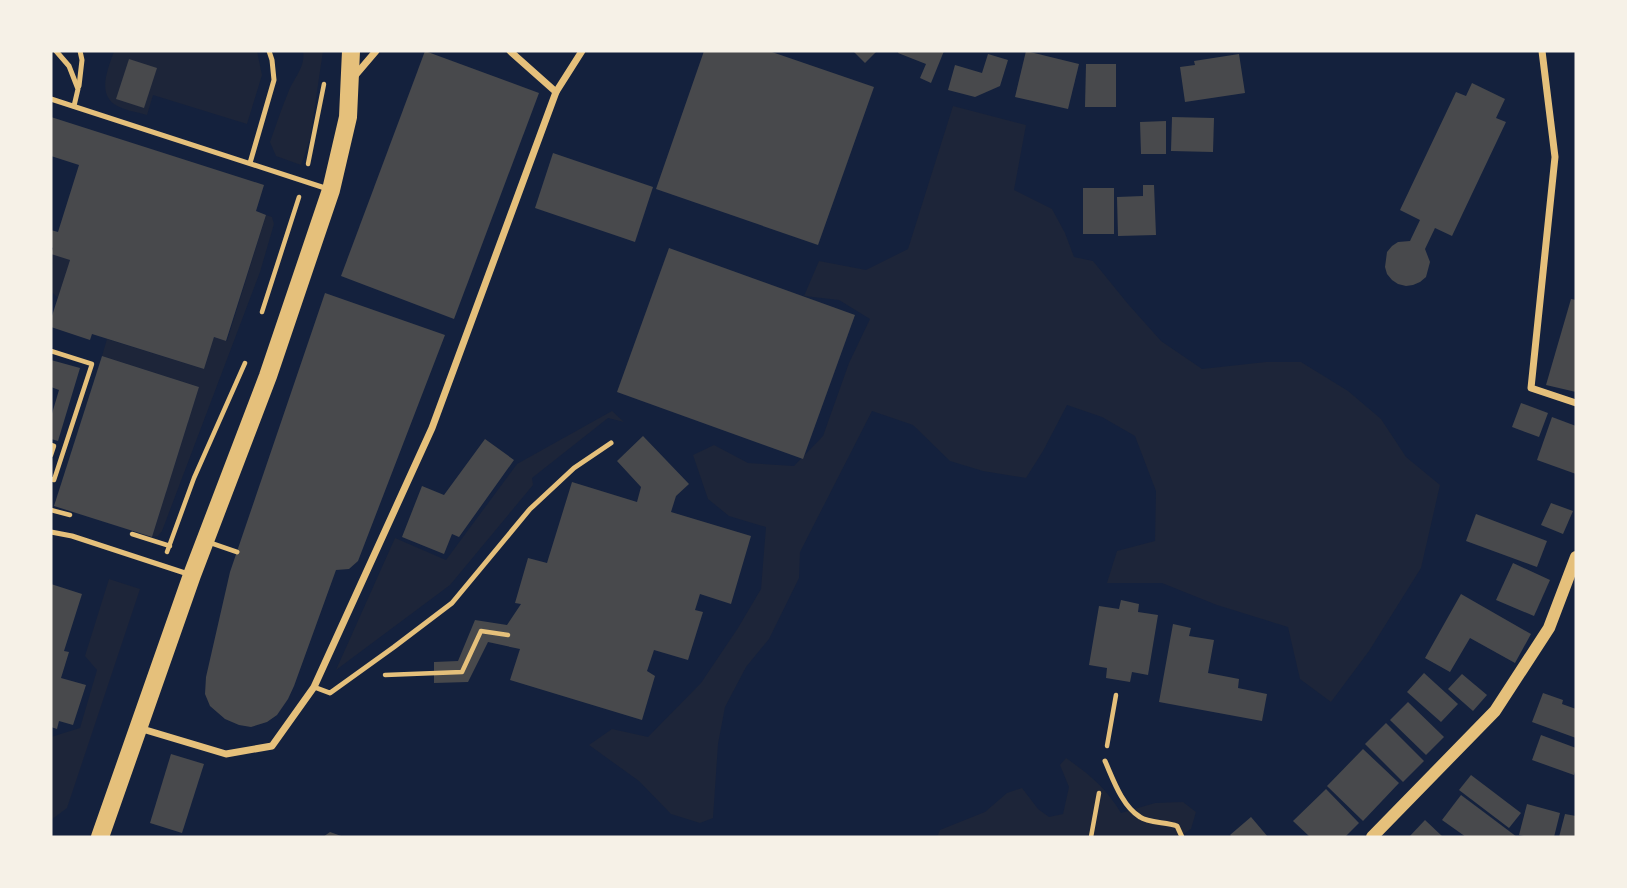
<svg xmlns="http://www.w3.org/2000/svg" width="1627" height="888" font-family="'Alegreya Sans',sans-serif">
	<rect width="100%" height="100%" fill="#14213d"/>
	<g fill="#1d2539">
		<path d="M114 51H257L262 75 247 124 153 95 147 115C137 112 122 110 114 104 97 91 109 67 114 51Z"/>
		<path d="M303 51H323L310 139 301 165 276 156 270 142C276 126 281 109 288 93 293 79 306 67 303 51Z"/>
		<polygon points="953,106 1026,125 1014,190 1052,209 1065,233 1074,257 1093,261 1128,304 1161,341 1202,369 1266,362 1301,362 1348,391 1381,419 1406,457 1440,485 1421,568 1369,651 1331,702 1300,679 1288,627 1217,605 1162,583 1107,583 1117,551 1155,541 1156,491 1135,436 1102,417 1067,405 1043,451 1026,478 983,471 950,461 913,425 872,411 800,552 799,578 769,639 746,667 725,707 718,744 713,818 700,823 671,814 639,781 589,745 612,729 648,737 701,683 738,628 761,589 766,527 729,516 708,499 693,455 714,445 748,463 794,466 823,436 849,363 870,319 839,300 804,296 819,261 866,270 908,249"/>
		<polygon points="266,215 272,217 274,224 260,272 162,531 158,536 152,537 199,387 102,356 107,339 204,369 214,337 227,341"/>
		<polygon points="51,248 70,260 58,298 51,291 51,266 53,263 51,262"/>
		<polygon points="612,411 624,422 608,418 532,478 533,485 450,585 336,670 395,538 446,560 517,464"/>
		<polygon points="109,579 140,589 67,808 51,820 51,737 80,728 97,670 85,656"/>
		<path d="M1066 758C1089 774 1106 788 1121 813L1155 803 1183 802 1196 812 1191 829 1179 837H937L940 830 985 812 1007 793 1022 788 1038 809 1049 817 1063 814 1069 787 1060 765Z"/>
	</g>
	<g fill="#48494c">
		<polygon points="425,51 539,93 454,319 341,276"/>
		<polygon points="704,51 769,51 874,87 818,245 656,189"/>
		<polygon points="853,51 877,51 865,63"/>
		<polygon points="899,51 944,51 931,83 920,78 926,64 898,53"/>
		<polygon points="1026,51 1079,64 1068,109 1015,97"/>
		<polygon points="988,54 1008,60 1000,86 975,97 948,90 955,65 982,73"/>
		<polygon points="1239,54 1245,93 1185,102 1180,67 1195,65 1194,61"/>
		<polygon points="129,59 157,68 144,108 116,99"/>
		<polygon points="1086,64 1116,64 1116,107 1085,107"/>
		<polygon points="1472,83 1505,99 1496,118 1506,122 1452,236 1435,228 1425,249 1430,262 1426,277 1420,282 1413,285 1406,286 1398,284 1392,280 1387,274 1385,267 1387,252 1392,246 1398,242 1410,241 1420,220 1400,210 1456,92 1466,96"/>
		<polygon points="51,117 264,185 256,211 266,215 226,341 214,337 204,369 92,334 90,340 51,327 51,319 70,260 51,254 53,248 51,247 51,230 58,232 79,165 51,156"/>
		<polygon points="1172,117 1214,118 1213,152 1171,151"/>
		<polygon points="1166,121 1166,154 1141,154 1140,122"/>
		<polygon points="553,153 653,187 635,242 535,208"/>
		<polygon points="1143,185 1154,185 1156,235 1118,236 1117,197 1143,196"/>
		<rect x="1083" y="188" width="31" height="46"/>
		<polygon points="669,248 855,315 803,459 617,392"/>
		<polygon points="325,293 445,335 358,561 349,569 336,570 294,686 288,699 277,715 267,722 251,727 239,725 225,719 210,706 205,694 206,677 230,572"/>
		<polygon points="1571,299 1576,300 1576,392 1546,385"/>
		<polygon points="102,356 199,387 152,537 54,506"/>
		<polygon points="51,360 80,368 58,441 51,439 51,417 59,390 51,387"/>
		<polygon points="1521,403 1548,413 1539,437 1512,427"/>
		<polygon points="1552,417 1576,426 1576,474 1537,460"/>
		<polygon points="643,436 689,484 676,496 671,512 751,536 731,604 700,594 695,610 703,612 688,660 654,650 647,671 655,676 642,720 510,680 520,649 488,642 468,682 434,683 434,662 458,661 475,620 507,625 521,604 515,603 528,558 547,563 572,482 637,502 641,487 617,461"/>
		<polygon points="485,439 514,460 459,537 452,534 444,554 402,537 422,486 444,495"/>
		<polygon points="1551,503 1573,511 1563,534 1541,525"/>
		<polygon points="1476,514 1547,541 1537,567 1466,541"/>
		<polygon points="1513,563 1550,580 1534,616 1496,600"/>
		<polygon points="51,584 82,594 64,651 69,652 61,678 86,685 73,725 59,721 57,729 51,727"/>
		<polygon points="1461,594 1531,634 1515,663 1470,638 1450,672 1425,658"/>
		<polygon points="1121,600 1139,604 1138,612 1158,615 1148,675 1132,672 1130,682 1106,678 1107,668 1089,665 1099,606 1119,609"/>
		<polygon points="1173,624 1191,628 1189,636 1214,640 1208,673 1239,679 1238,688 1267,694 1262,721 1159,702"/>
		<polygon points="1424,673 1458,704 1441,722 1407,692"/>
		<polygon points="1462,674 1487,695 1473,711 1448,689"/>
		<polygon points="1543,693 1563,700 1562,704 1576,709 1576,738 1532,722"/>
		<polygon points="1408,702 1444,737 1426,755 1390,720"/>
		<polygon points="1386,723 1424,761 1403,782 1365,744"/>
		<polygon points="1541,735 1576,748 1576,768 1574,775 1532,760"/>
		<polygon points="1363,749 1399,783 1363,821 1327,786"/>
		<polygon points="171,754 204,764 182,833 150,823"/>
		<polygon points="1471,775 1521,813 1509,828 1459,790"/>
		<polygon points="1326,789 1359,823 1345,837 1310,837 1293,821"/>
		<polygon points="1461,795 1517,837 1466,837 1442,820"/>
		<polygon points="1527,804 1560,813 1554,837 1529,837 1519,835"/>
		<polygon points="1565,814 1576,816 1576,837 1559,837"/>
		<polygon points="1251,817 1268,837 1232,837 1230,835"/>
		<polygon points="1425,820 1443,837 1409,837"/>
		<polygon points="330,832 344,837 323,837"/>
	</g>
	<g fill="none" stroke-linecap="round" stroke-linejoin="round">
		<g stroke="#e5c07b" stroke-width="4.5">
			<polyline points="308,164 324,84"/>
			<polyline points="262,312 299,197"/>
			<polyline points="51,351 92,364 54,480 51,479"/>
			<polyline points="51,445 54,446 51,455"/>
			<polyline points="51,510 70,515"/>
			<polyline points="132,534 170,546"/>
			<polyline points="167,552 194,478 245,363"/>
			<polyline points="385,675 462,672 481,631 508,635"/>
			<polyline points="1107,746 1116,695"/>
			<polyline points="1091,837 1099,793"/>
		</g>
		<g stroke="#e5c07b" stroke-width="5">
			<polyline points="56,51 69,66 78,89 74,106"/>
			<polyline points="79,86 82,60 80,51"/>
			<polyline points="51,99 328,189"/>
			<polyline points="250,163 274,80 272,60 269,51"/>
			<polyline points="51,532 72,536 188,574"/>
			<polyline points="208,542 237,552"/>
			<polyline points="314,687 330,693 394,647 452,603 530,509 574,468 611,443"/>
			<path d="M1105 761C1113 779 1122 806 1140 817 1148 823 1167 822 1177 826L1182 837"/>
		</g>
		<g stroke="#e5c07b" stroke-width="7">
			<polyline points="1542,51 1555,157 1531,388 1576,403"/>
			<polyline points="353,78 376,51"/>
			<polyline points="556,92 582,51"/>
			<polyline points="139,728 226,754 272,746 314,687 432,428 556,92 510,51"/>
		</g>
		<polyline stroke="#e5c07b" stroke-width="12" points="1372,837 1495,711 1549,628 1576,557"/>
		<polyline stroke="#e5c07b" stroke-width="18" points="100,837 192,575 268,376 331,190 348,117 351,51"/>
	</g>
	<rect width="1627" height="888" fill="none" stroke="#f6f1e7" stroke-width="105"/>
</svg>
